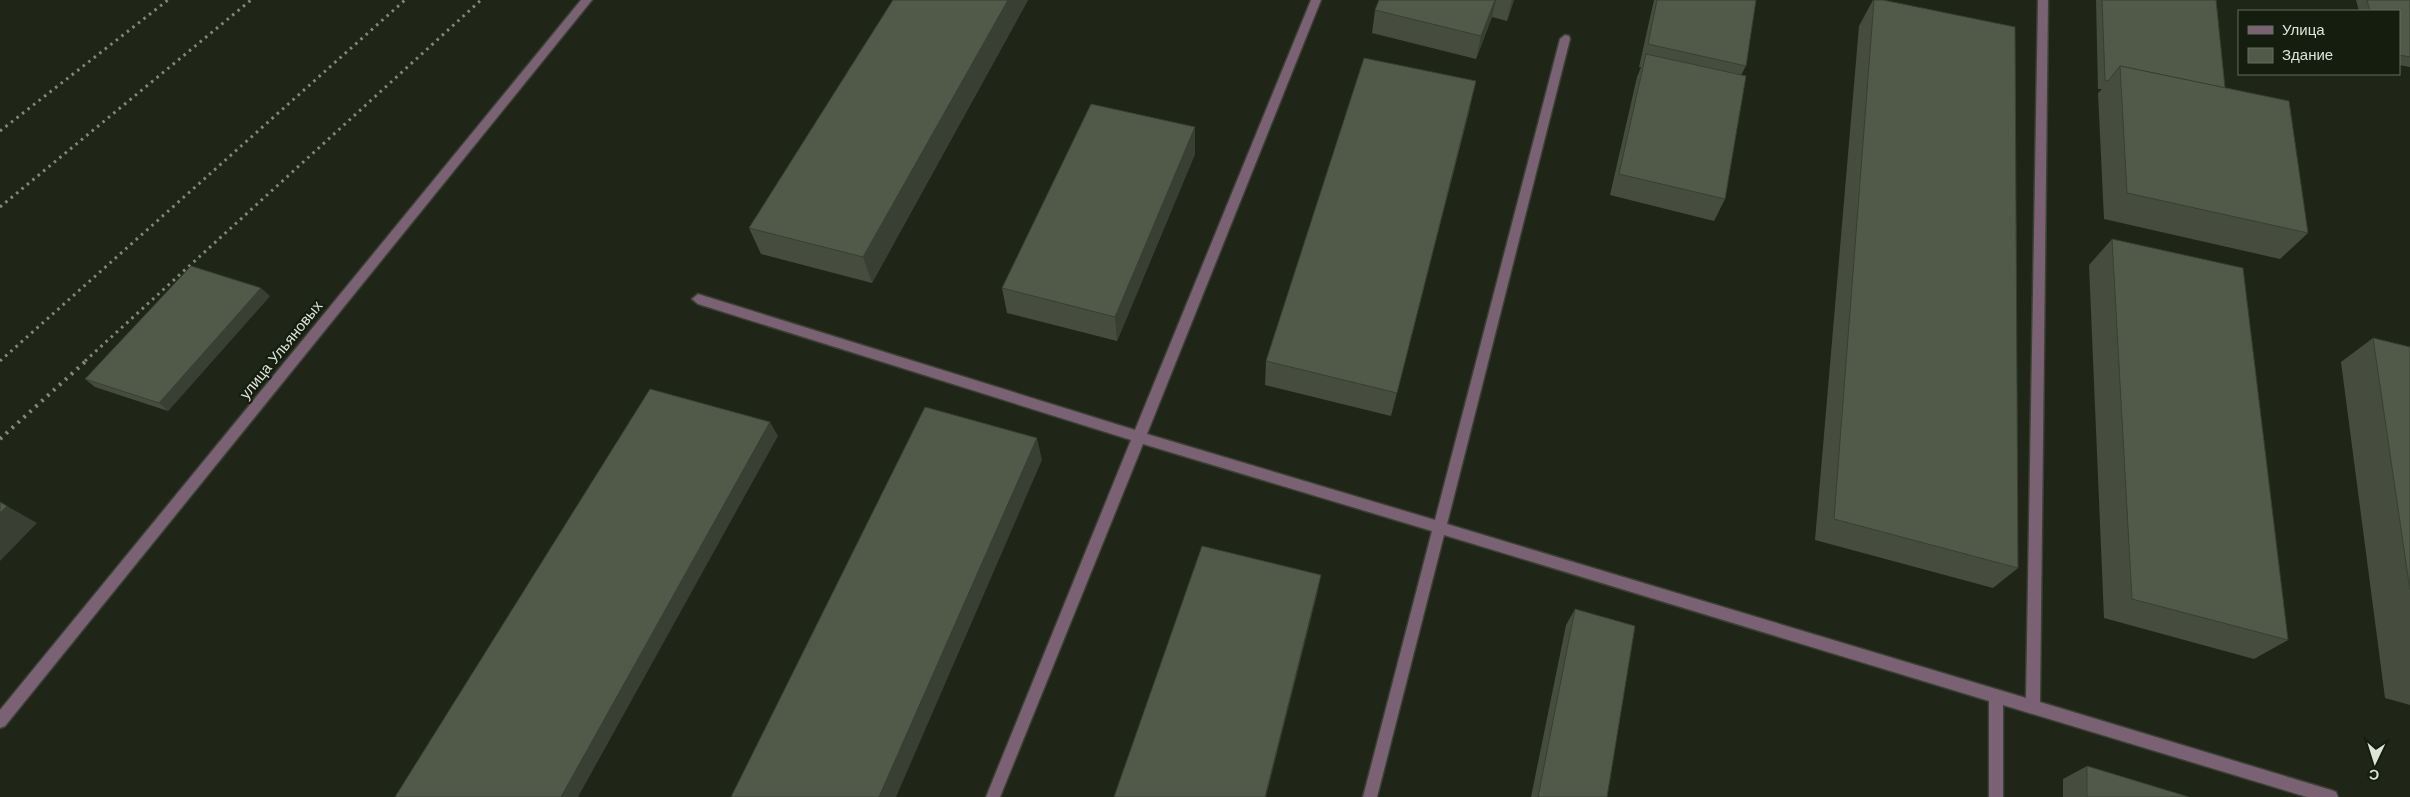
<svg xmlns="http://www.w3.org/2000/svg" width="2410" height="797" font-family="Arial,sans-serif">
	<rect width="100%" height="100%" fill="#1f2617"/>
	<g fill="none" stroke-linecap="round" stroke-linejoin="round">
		<g stroke="#3a4132" stroke-width="3">
			<g id="minor">
				<polygon points="581,0 592,0 5,726 0,728 0,710"/>
				<polygon points="1311,0 1321,0 1147,434 1435,520 1560,39 1565,35 1569,36 1570,39 1447,524 2026,698 2038,0 2048,0 2040,702 2331,790 2336,792 2338,797 2307,797 2003,705 2003,797 1989,797 1989,701 1444,535 1377,797 1363,797 1432,531 1143,444 1000,797 986,797 1131,440 698,304 692,299 698,294 1135,430"/>
			</g>
		</g>
		<use href="#minor" fill="#7a6173" fill-rule="evenodd"/>
		<g stroke="#82887c" stroke-width="3" stroke-dasharray="2.5 4.5" stroke-linecap="butt">
			<polyline points="0,131 168,0"/>
			<polyline points="0,207 251,0"/>
			<polyline points="0,361 405,0"/>
			<polyline points="85,361 481,0"/>
		</g>
		<polyline stroke="#82887c" stroke-width="4" stroke-dasharray="2.5 5.5" stroke-linecap="butt" points="0,439 87,360"/>
	</g>
	<g fill="#464d3e">
		<polygon points="893,0 1028,0 872,283 761,254 749,228"/>
		<polygon points="1379,0 1514,0 1507,21 1492,17 1476,59 1372,33 1375,10"/>
		<polygon points="1654,0 1756,0 1746,66 1741,75 1725,199 1714,221 1610,195 1637,77 1641,67 1639,67"/>
		<polygon points="1873,0 1883,0 2018,568 1993,588 1815,540 1859,26"/>
		<polygon points="2096,0 2216,0 2225,88 2308,233 2280,259 2104,219 2098,93 2102,89 2098,89"/>
		<polygon points="2356,0 2410,0 2410,67 2399,65 2399,11 2359,11"/>
		<polygon points="1470,108 1391,416 1265,385 1266,361"/>
		<polygon points="1195,154 1117,341 1007,313 1002,288"/>
		<polygon points="2112,239 2288,640 2254,659 2104,618 2089,265"/>
		<polygon points="270,296 168,411 95,387 85,379"/>
		<polygon points="2373,338 2410,347 2410,705 2385,698 2341,362"/>
		<polygon points="1575,609 1607,797 1531,797 1566,625"/>
		<polygon points="2087,766 2189,797 2063,797 2063,779"/>
	</g>
	<g fill="#393f32">
		<polygon points="1008,0 1028,0 872,283 863,257"/>
		<polygon points="1495,0 1496,0 1492,17 1476,59 1481,36"/>
		<polygon points="1512,0 1514,0 1507,21"/>
		<polygon points="1476,81 1470,108 1391,416 1397,393"/>
		<polygon points="1195,127 1195,154 1117,341 1115,317"/>
		<polygon points="261,288 270,296 168,411 159,403"/>
		<polygon points="770,422 778,436 578,797 561,797"/>
		<polygon points="1037,438 1042,460 896,797 879,797"/>
		<polygon points="7,506 37,523 0,561 0,513"/>
		<polygon points="1321,575 1317,595 1266,797 1265,797"/>
	</g>
	<g fill="#515a48" stroke="#393f32">
		<polygon points="893,0 1008,0 863,257 749,228"/>
		<polygon points="1379,0 1495,0 1481,36 1375,10"/>
		<polygon points="1657,0 1756,0 1746,66 1648,44"/>
		<polygon points="1874,0 1883,0 2015,27 2018,568 1834,519"/>
		<polygon points="2102,0 2216,0 2225,88 2120,66 2108,81 2105,80"/>
		<polygon points="2367,0 2410,0 2410,57 2399,55 2399,11 2370,11"/>
		<polygon points="1646,54 1746,76 1725,199 1619,174"/>
		<polygon points="1364,58 1476,81 1397,393 1266,361"/>
		<polygon points="2120,66 2289,101 2308,233 2127,193"/>
		<polygon points="1091,104 1195,127 1115,317 1002,288"/>
		<polygon points="2112,239 2243,268 2288,640 2132,599"/>
		<polygon points="191,266 261,288 159,403 85,379"/>
		<polygon points="2373,338 2410,347 2410,590"/>
		<polygon points="650,389 770,422 561,797 395,797"/>
		<polygon points="925,407 1037,438 879,797 731,797"/>
		<polygon points="0,502 7,506 0,513"/>
		<polygon points="1202,546 1321,575 1265,797 1114,797"/>
		<polygon points="1575,609 1635,626 1607,797 1538,797"/>
		<polygon points="2087,766 2189,797 2087,797"/>
	</g>
	<g text-anchor="middle" stroke-width="4.5" stroke-linejoin="round" paint-order="stroke">
		<g font-size="15" fill="#dee4da" stroke="#151d0e">
			<text transform="translate(281 350) rotate(-51)" y="5">улица Ульяновых</text>
		</g>
	</g>
	<rect x="2238" y="10" width="162" height="65" fill="#151d0e" stroke="#656d60"/>
	<rect x="2248" y="26" width="25" height="8" fill="#7a6173" stroke="#656d60"/>
	<text x="2282" y="35" font-size="15" fill="#dee4da">Улица</text>
	<rect x="2248" y="48" width="25" height="15" fill="#515a48" stroke="#656d60"/>
	<text x="2282" y="60" font-size="15" fill="#dee4da">Здание</text>
	<g transform="translate(2375 762) rotate(184)" stroke="#151d0e" stroke-width="4" paint-order="stroke">
	<path d="M0-4L9 19L0 12L-9 19Z" fill="#dee4da"/>
	<text y="-8" font-size="14" font-weight="bold" text-anchor="middle" fill="#dee4da">С</text>
	</g>
</svg>
